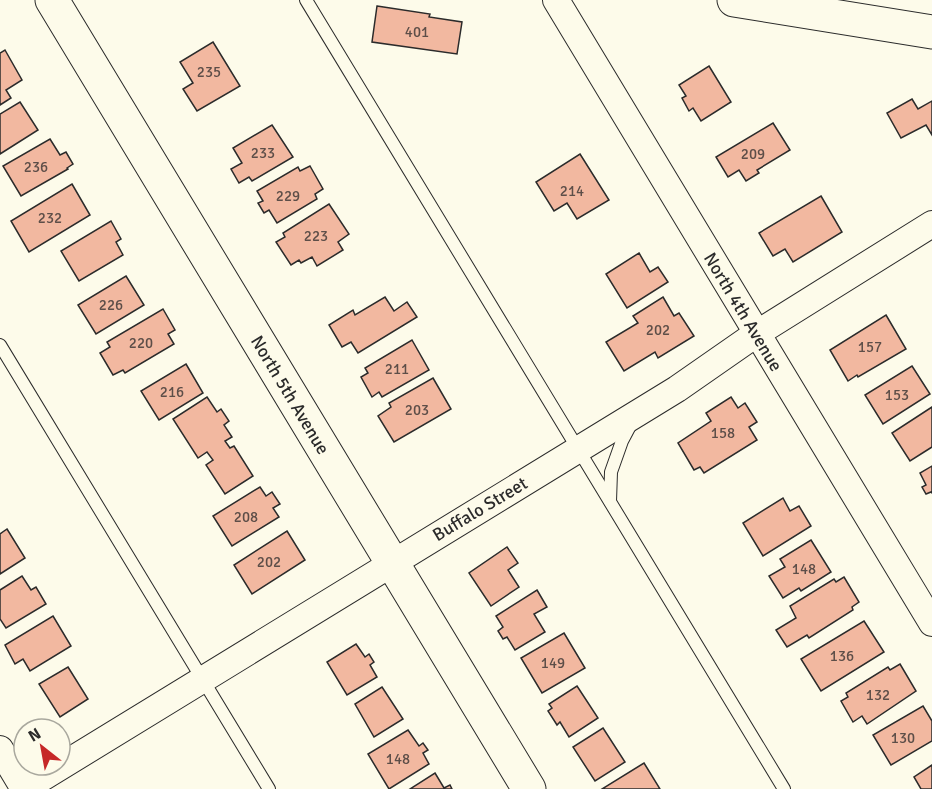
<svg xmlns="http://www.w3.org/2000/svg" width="932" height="789" font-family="Signika,sans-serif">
	<rect width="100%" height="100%" fill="#fdfbea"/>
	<g fill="#f2b8a0" stroke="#2b2b2b" stroke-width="1.5">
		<polygon points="377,6 430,14 429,17 462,22 457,54 372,42"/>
		<polygon points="213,42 240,86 197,111 183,89 193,83 180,62"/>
		<polygon points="5,50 22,80 6,90 11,98 0,105 0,53"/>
		<polygon points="709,66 731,102 701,121 693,108 689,111 682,98 686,96 679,85"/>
		<polygon points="912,99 918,109 932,101 932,135 926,125 901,138 887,113"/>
		<polygon points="20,102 38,130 0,154 0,114"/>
		<polygon points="773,123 790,150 757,170 759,173 746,181 739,170 728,177 716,157"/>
		<polygon points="272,125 293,157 252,181 249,177 239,183 231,169 242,163 233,148"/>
		<polygon points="50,139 60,155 66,152 73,164 67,168 68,169 21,196 3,166"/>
		<polygon points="580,154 609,200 577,219 567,203 554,211 536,182"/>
		<polygon points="310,166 323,189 315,194 317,199 277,223 269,210 264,213 258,203 263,201 257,191 298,167 300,171"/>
		<polygon points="72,184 90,215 29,252 11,221"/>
		<polygon points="821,196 842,232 793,262 785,249 773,256 759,233"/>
		<polygon points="329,204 349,234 338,242 343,250 317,266 312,257 301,263 299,260 291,265 276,242 285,237 283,233"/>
		<polygon points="111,221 121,239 116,242 123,255 79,281 61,251"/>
		<polygon points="639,253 650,272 658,267 668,282 627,308 606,274"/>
		<polygon points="126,276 144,305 96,334 78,305"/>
		<polygon points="385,297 394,311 407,302 417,317 358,353 351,342 342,347 329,325 353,310 355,315"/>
		<polygon points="663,297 674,316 679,313 694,336 658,358 655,352 624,371 606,342 638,323 633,316"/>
		<polygon points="163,309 175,330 168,334 174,344 125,373 123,370 113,375 100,353 110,347 107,342"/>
		<polygon points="886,315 906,349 858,377 857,375 848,381 830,350"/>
		<polygon points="412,340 429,370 382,397 379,392 372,397 361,377 368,373 365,368"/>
		<polygon points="186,364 203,393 159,420 141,391"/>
		<polygon points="912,366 930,394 883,424 865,395"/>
		<polygon points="433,378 451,409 394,442 378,416 391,407 389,403"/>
		<polygon points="207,397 217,412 221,409 229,421 224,425 232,437 225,441 230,448 234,446 253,476 225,494 206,465 213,460 207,452 198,458 173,419"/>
		<polygon points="731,397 738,408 745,403 757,422 749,427 757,440 704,473 700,467 694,470 678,443 711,421 706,413"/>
		<polygon points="932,407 932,447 910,461 892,433"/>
		<polygon points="932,466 932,493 931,492 926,494 922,487 926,485 920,473"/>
		<polygon points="260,487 266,496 272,492 280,504 273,508 279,517 232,546 213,516"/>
		<polygon points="783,498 790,511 799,506 811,526 763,556 743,523"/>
		<polygon points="7,529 25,558 0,574 0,534"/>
		<polygon points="287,531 305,560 252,594 234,565"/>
		<polygon points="811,540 831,572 801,591 799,588 783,598 769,576 785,567 780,559"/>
		<polygon points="507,547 518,563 508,570 519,587 491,606 469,573"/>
		<polygon points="22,576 31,590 36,587 46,604 6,628 0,619 0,590"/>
		<polygon points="844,577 859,602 852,607 853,610 809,638 807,635 787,647 776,630 796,618 790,606 834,579 836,582"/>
		<polygon points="537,590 547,607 534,614 545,632 515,650 507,637 503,639 498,631 503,627 496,616"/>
		<polygon points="53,616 71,646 30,671 23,659 15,664 5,645"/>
		<polygon points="864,621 884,652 821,691 801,659"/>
		<polygon points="564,633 585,668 542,693 521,658"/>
		<polygon points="356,644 365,657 369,654 374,662 370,665 377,677 347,695 327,662"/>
		<polygon points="900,664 916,691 867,724 862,716 853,722 841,701 848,697 846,693 888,667 890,670"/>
		<polygon points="68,667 88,699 60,717 39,684"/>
		<polygon points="577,686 598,718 569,737 560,722 557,725 548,711 552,708 549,704"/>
		<polygon points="382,687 403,719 374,737 355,704"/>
		<polygon points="923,706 932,721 932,741 891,765 873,735"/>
		<polygon points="603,728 625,762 595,781 573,747"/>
		<polygon points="408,730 419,746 423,743 428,750 423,753 429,764 389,789 368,754"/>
		<polygon points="644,763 660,789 602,789"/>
		<polygon points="932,765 932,789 921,789 914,777"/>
		<polygon points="435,773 444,788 450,785 452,789 410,789"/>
	</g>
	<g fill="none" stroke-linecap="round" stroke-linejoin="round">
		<g stroke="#2b2b2b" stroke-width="14">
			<g id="lane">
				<polyline points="306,0 784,789"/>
				<polyline points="0,345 269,789"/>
				<polyline points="610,501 611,472 622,441 631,424"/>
			</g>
		</g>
		<g stroke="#2b2b2b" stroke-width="28">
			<g id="street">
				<polyline points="556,0 932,623"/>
				<polyline points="0,749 24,789"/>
				<polyline points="24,789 677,389 756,334 932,224"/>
			</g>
		</g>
		<g stroke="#2b2b2b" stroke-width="35">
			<g id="secondary">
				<polyline points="52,0 529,789"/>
				<polyline points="734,0 932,32"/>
			</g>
		</g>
		<use href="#lane" stroke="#fdfbea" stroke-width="12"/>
		<use href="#street" stroke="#fdfbea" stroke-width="26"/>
		<use href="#secondary" stroke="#fdfbea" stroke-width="33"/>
	</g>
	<g text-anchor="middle" stroke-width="4.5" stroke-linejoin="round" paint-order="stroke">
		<g font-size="15" fill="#5d4e48">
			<text x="417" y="37">401</text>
			<text x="209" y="77">235</text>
			<text x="263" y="158">233</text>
			<text x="753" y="159">209</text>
			<text x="36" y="172">236</text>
			<text x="572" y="196">214</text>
			<text x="288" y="201">229</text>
			<text x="50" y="223">232</text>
			<text x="316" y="241">223</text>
			<text x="111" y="310">226</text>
			<text x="658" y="335">202</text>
			<text x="141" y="348">220</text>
			<text x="870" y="352">157</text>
			<text x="397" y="374">211</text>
			<text x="172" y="397">216</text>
			<text x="897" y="400">153</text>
			<text x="417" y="415">203</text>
			<text x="723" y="438">158</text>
			<text x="246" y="522">208</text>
			<text x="269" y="567">202</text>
			<text x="804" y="574">148</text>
			<text x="842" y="661">136</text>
			<text x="553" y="668">149</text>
			<text x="878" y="700">132</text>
			<text x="903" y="743">130</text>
			<text x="398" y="764">148</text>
		</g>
		<g font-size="18" fill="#2b2b2b" stroke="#fdfbea">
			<text transform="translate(743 312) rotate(59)" y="6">North 4th Avenue</text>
			<text transform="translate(290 395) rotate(59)" y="6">North 5th Avenue</text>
			<text transform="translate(480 509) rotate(-31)" y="6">Buffalo Street</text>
		</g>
	</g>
	<g transform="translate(42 747) rotate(329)"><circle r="28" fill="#fdfbea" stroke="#a9a89e" stroke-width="1.5"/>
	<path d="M0-4.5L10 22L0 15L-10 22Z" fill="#c62828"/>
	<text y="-9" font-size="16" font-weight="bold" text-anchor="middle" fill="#2b2b2b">N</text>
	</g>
</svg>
